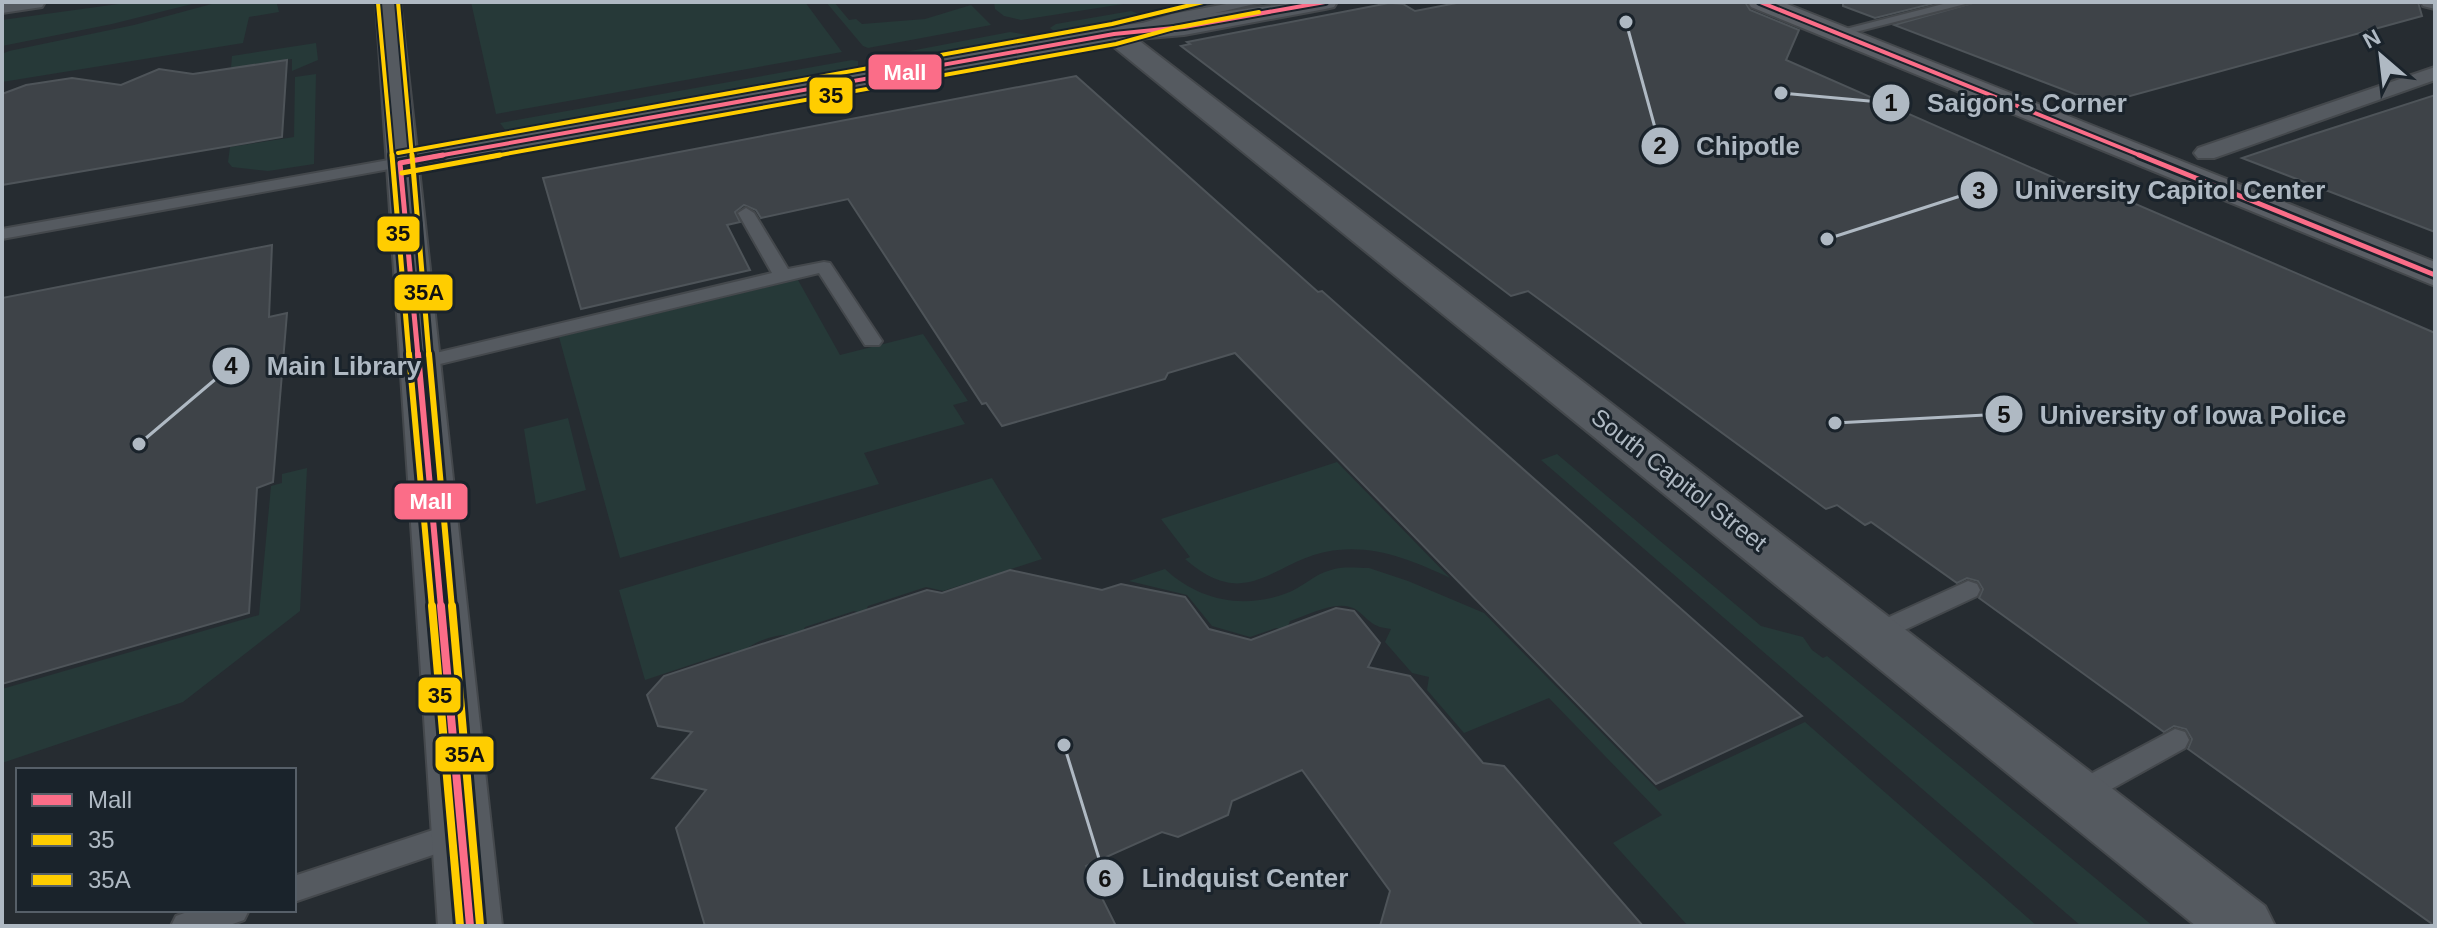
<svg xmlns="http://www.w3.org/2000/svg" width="2437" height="928" font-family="Arial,sans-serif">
	<rect width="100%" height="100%" fill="#262c31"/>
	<g fill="#263938">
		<polygon points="133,2 200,2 112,24 2,46 2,20"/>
		<polygon points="219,2 280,2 277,4 279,12 249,17 243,43 2,82 2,54 9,51 134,25"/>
		<polygon points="471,2 805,2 842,52 496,114"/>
		<polygon points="826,2 834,2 849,20 856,19 862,24 925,19 971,5 991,25 868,48 863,46"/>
		<polygon points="994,2 1136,2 1021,20 1004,16 995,9"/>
		<polygon points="1131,11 1144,16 1054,31 1050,28 1056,24"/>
		<polygon points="1010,32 1040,37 904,61 890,61 884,56"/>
		<polygon points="316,43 318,60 292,71 292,59 231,68 232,56"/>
		<polygon points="852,60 858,61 858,68 533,128 506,131 500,123"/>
		<polygon points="316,74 314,164 268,171 232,167 228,162 230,147 294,137 295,77"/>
		<polygon points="798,280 840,355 923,334 968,401 953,405 965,424 864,453 879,484 620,558 559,337"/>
		<polygon points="568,418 586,490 536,504 524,429"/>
		<polygon points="1557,454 1761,626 1803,637 1812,650 1823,658 1827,656 2153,926 2081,926 1541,460"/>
		<path d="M1337 462 1450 578C1414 561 1378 546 1338 550 1274 556 1251 616 1185 559L1190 557 1161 519Z"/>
		<polygon points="307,468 300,611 183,702 2,763 2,689 259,615 271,486 282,483 282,474"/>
		<path d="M992 478 1042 559 943 591 926 587 868 606 864 614 854 611 805 627 801 637C783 630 751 641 738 656L729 652 645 680 619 590Z"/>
		<path d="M1369 568 1408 581 1484 613 1659 791 1805 722 2037 926H1688L1613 843 1662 815 1549 698 1464 733 1427 690 1429 677 1412 673 1385 642 1391 629C1373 627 1371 622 1358 611 1340 597 1309 615 1290 621L1286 631 1276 628 1250 637 1212 626 1187 595 1129 581 1165 569C1198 600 1243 610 1287 593 1302 588 1314 574 1331 570 1342 566 1357 568 1369 568Z"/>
	</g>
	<g fill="#3e4348" stroke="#4e5459" stroke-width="2">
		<polygon points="1462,2 1745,2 1750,10 1799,30 1786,60 2075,187 2087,183 2435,333 2435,926 2188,749 2192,739 2186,729 2174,726 2164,732 1979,598 1983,589 1978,581 1967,578 1957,583 1871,522 1865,525 1837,505 1826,509 1528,291 1511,296 1181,46 1190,44 1187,42 1389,3 1403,4 1415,11"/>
		<polygon points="1843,2 1939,2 1875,18 1843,6"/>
		<polygon points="1976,2 2418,2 2422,16 2101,104 1894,25"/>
		<polygon points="287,60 282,137 2,185 2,94 26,85 72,78 121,85 159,69 193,74"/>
		<polygon points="1076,76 1318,292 1322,291 1802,716 1656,784 1235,353 1168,373 1165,379 1002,426 986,403 982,404 848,199 761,218 756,210 744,205 735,212 740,222 727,225 750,270 581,309 543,178"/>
		<polygon points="2435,95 2435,232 2242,158 2311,135"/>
		<polygon points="272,245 269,317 287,313 273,482 257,488 249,613 2,684 2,298"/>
		<polygon points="1010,570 1102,590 1121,584 1185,597 1209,629 1251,640 1336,608 1354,611 1380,643 1368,667 1410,676 1483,763 1504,766 1643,926 1380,926 1390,891 1302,770 1232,801 1228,815 1178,837 1162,832 1086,866 1116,926 705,926 676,828 706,790 652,778 692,732 658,726 647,695 664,676 927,590 942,593"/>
	</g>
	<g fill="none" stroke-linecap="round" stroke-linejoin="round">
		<g stroke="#44484c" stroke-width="4">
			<g id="service">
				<polygon points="1237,2 1263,2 1133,32 1127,28 1172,14"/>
				<polygon points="1951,2 1973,2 1836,37 1830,33"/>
				<polygon points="400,158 406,160 406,166 2,239 2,229"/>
				<polygon points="746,208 754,213 788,269 824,262 830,263 882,341 879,345 865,345 819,273 419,369 409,363 419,357 772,273 738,213"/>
				<polygon points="1968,581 1977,584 1980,590 1977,596 1883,640 1874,643 1865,640 1861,634 1865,628"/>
				<polygon points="2175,729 2185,732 2189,740 2185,748 2088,802 2078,806 2068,802 2064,794 2068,786"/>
				<polygon points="460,821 471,824 475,833 471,842 294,902 294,876"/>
				<polygon points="193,910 249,910 244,920 227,926 171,926 176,916"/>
			</g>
		</g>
		<g stroke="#44484c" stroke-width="4">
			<g id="pedestrian">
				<polygon points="2421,2 2435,2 2435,9 2423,6"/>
				<polygon points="2435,67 2435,80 2214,158 2198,158 2194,153 2198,148"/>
			</g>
		</g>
		<g stroke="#44484c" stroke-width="4">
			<g id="tertiary">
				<polygon points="2,2 45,2 42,7 2,13"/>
				<path d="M376 2H400L417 151 1114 26C1189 19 1262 2 1337 2L1334 7 1325 9 1184 35 1137 39 2265 906 2275 926H2196L1109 43 419 169 502 926H438Z"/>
			</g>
		</g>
		<g stroke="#44484c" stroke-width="4">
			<polygon id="secondary" points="1748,2 1782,2 2435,262 2435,286 1751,7"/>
		</g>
		<use href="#service" fill="#555a60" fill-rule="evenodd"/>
		<use href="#pedestrian" fill="#555a60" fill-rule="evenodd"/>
		<use href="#tertiary" fill="#555a60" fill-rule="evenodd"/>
		<use href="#secondary" fill="#5a5e64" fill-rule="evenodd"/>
		<g stroke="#1a232b" stroke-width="8">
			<g id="bus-1-far3">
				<polyline points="1760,2 2144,157"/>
				<polyline points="432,157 1114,34 1184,27 1325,2"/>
			</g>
		</g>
		<g stroke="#1a232b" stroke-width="10">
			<g id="bus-1-far2">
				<polyline points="2139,155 2435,275"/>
				<polyline points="418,356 400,163 443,155"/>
			</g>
		</g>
		<g stroke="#1a232b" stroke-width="12">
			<polyline id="bus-1-far1" points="418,354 441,608"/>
		</g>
		<g stroke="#1a232b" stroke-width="14">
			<polyline id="bus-1" points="441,606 470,926"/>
		</g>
		<g stroke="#1a232b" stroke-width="8">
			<g id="bus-2-far3">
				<polyline points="378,3 392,157"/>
				<polyline points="489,157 1116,44 1174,28 1259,12"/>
			</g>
		</g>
		<g stroke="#1a232b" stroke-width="10">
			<g id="bus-2-far2">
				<polyline points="392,155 409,356"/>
				<polyline points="402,173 500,155"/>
			</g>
		</g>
		<g stroke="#1a232b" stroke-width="12">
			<polyline id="bus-2-far1" points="409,354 432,608"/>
		</g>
		<g stroke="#1a232b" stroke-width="14">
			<polyline id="bus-2" points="432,606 460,926"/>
		</g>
		<g stroke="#1a232b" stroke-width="8">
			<g id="bus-3-far3">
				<polyline points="398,2 412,157"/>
				<polyline points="398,153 1112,24 1203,2"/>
			</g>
		</g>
		<g stroke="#1a232b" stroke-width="10">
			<polyline id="bus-3-far2" points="412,155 429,356"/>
		</g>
		<g stroke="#1a232b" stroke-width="12">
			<polyline id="bus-3-far1" points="429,354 452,608"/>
		</g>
		<g stroke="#1a232b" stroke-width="14">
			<polyline id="bus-3" points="452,606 480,925"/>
		</g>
		<use href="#bus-1-far3" stroke="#fb6d88" stroke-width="4"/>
		<use href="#bus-1-far2" stroke="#fb6d88" stroke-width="5"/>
		<use href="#bus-1-far1" stroke="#fb6d88" stroke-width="6"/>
		<use href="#bus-1" stroke="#fb6d88" stroke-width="8"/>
		<use href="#bus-2-far3" stroke="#ffcd00" stroke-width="4"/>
		<use href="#bus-2-far2" stroke="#ffcd00" stroke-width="5"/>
		<use href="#bus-2-far1" stroke="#ffcd00" stroke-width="6"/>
		<use href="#bus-2" stroke="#ffcd00" stroke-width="8"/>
		<use href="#bus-3-far3" stroke="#ffcd00" stroke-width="4"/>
		<use href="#bus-3-far2" stroke="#ffcd00" stroke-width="5"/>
		<use href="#bus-3-far1" stroke="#ffcd00" stroke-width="6"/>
		<use href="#bus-3" stroke="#ffcd00" stroke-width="8"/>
	</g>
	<g text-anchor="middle" stroke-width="6" stroke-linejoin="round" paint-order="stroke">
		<g font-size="24" fill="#afb9c3" stroke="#1a232b">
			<text transform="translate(1679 480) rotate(38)" y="8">South Capitol Street</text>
		</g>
	</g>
	<path fill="none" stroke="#afb9c3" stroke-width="3" d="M1781 93L1891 103M1626 22L1660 146M1827 239L1979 190M139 444L231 366M1835 423L2004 414M1064 745L1105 878"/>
	<g fill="#afb9c3" stroke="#1a232b" stroke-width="3">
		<circle cx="1781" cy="93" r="8"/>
		<circle cx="1626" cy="22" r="8"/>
		<circle cx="1827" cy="239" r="8"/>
		<circle cx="139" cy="444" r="8"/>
		<circle cx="1835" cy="423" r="8"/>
		<circle cx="1064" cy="745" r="8"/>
		<circle cx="1891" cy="103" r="20"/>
		<circle cx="1660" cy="146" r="20"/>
		<circle cx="1979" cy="190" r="20"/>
		<circle cx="231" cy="366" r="20"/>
		<circle cx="2004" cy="414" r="20"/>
		<circle cx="1105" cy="878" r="20"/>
	</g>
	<g font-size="24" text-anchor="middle" font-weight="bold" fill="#111">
		<text x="1891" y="111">1</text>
		<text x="1660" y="154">2</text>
		<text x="1979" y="199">3</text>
		<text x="231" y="374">4</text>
		<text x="2004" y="423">5</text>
		<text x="1105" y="887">6</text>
	</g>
	<g font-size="26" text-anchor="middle" font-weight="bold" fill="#afb9c3" stroke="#1a232b" stroke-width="6" stroke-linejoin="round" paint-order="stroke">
		<text x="2027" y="112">Saigon's Corner</text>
		<text x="1748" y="155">Chipotle</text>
		<text x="2170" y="199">University Capitol Center</text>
		<text x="344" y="375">Main Library</text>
		<text x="2193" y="424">University of Iowa Police</text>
		<text x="1245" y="887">Lindquist Center</text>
	</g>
	<g stroke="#1a232b" stroke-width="3">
		<rect x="867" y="53" width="76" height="38" rx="8" fill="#fb6d88"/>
		<rect x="808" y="76" width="46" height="39" rx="8" fill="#ffcd00"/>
		<rect x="376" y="215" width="45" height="38" rx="8" fill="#ffcd00"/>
		<rect x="393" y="273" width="61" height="39" rx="8" fill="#ffcd00"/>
		<rect x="393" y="482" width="76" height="39" rx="8" fill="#fb6d88"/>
		<rect x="417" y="676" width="45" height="38" rx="8" fill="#ffcd00"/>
		<rect x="434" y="735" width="61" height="38" rx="8" fill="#ffcd00"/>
	</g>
	<g font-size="22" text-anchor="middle" font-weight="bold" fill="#fff">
		<text x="905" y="80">Mall</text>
		<text x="431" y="509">Mall</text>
	</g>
	<g font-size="22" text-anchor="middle" font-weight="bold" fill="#111">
		<text x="831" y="103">35</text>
		<text x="398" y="241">35</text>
		<text x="424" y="300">35A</text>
		<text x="440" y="703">35</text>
		<text x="465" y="762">35A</text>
	</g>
	<rect width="2437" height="928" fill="none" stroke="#afb9c3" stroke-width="8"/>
	<rect x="16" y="768" width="280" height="144" fill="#1a232b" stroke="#565f68" stroke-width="2"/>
	<rect x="32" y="794" width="40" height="12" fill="#fb6d88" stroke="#565f68" stroke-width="2"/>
	<text x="88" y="808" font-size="24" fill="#afb9c3">Mall</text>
	<rect x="32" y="834" width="40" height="12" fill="#ffcd00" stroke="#565f68" stroke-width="2"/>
	<text x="88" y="848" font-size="24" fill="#afb9c3">35</text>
	<rect x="32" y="874" width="40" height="12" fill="#ffcd00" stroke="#565f68" stroke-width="2"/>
	<text x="88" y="888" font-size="24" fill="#afb9c3">35A</text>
	<g transform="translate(2381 56) rotate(332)" stroke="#1a232b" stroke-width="6" paint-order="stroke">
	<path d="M0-6L14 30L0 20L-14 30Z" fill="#afb9c3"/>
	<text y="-12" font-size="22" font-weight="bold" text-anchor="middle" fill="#afb9c3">N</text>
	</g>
</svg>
